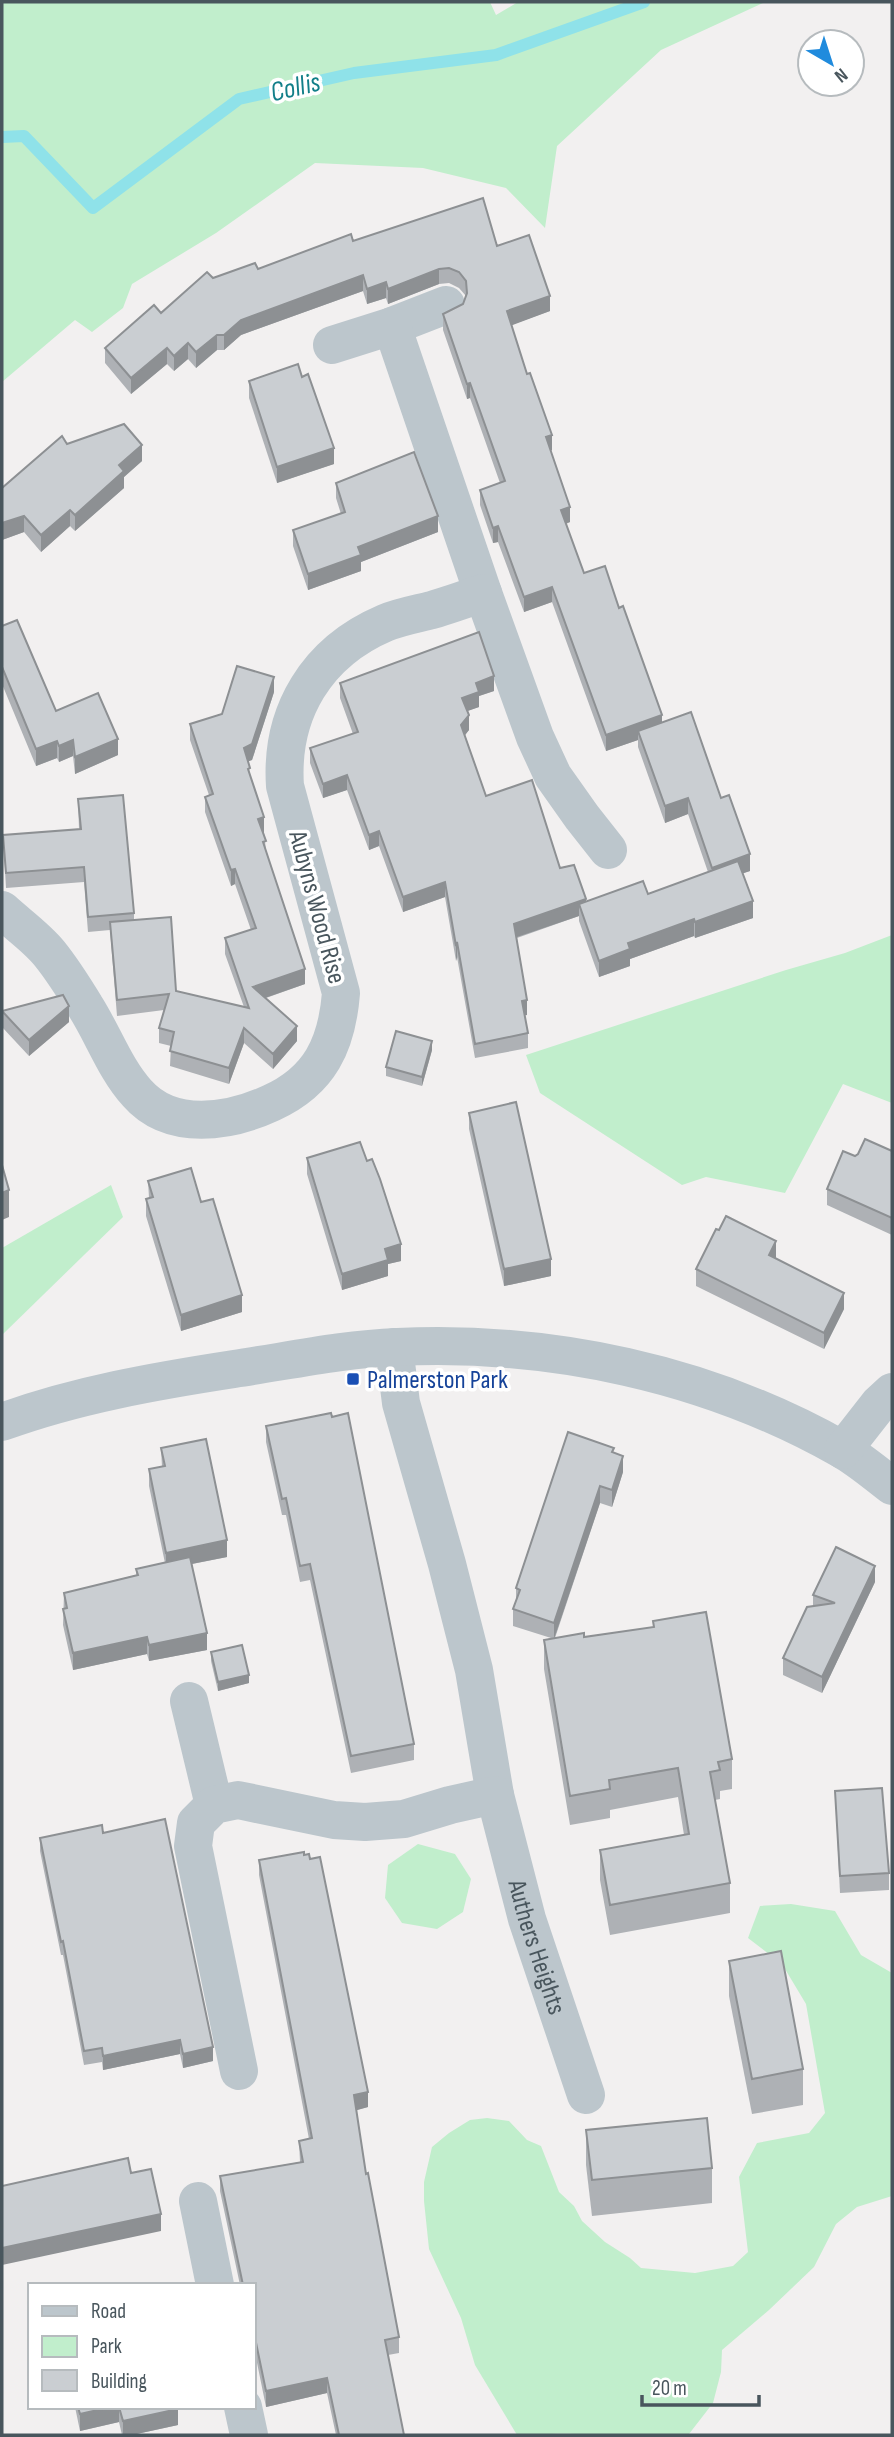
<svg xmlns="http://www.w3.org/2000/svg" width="894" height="2437" font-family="'Sofia Sans Condensed',sans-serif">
	<rect width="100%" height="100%" fill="#f2f0f0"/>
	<g fill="#c1eecc">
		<polygon points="2,2 490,2 496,15 518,2 765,2 661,50 557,146 545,228 506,188 423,168 315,163 216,233 132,284 123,308 92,332 75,320 2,382"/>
		<polygon points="892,935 892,1103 843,1084 785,1193 706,1177 682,1185 540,1093 526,1055 786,970 845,953"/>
		<polygon points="111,1185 123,1217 2,1335 2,1248"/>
		<polygon points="418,1844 455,1854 471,1879 463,1912 437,1929 402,1923 385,1898 388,1865"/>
		<path d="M791 1904 835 1911 861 1955 892 1973V2196L857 2207 836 2224 814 2267 769 2310 722 2350 721 2372 713 2403 689 2434 583 2435C569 2432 534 2435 517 2435L475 2365 461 2318 429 2249 424 2201V2182L432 2147 449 2133 470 2120 487 2118 509 2121 527 2140 541 2146 559 2192 574 2206 582 2221 605 2242 630 2258 641 2268 695 2273 733 2266 748 2252 739 2177 757 2143 809 2133 825 2113 806 2004 782 1964 748 1938 760 1906Z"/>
	</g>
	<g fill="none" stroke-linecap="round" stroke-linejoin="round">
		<polyline stroke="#8fe2e9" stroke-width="12" points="2,137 24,136 93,208 239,99 354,73 496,55 644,2"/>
		<g stroke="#bcc6cc" stroke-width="38">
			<polyline points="392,326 446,305"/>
			<polyline points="332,345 392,326 483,593"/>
			<path d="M2 910C17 924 36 937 49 953 62 969 74 988 85 1006 103 1034 115 1069 137 1093 171 1132 230 1122 271 1103 320 1081 337 1044 341 993L285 786C280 712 317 652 385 623 399 617 416 614 432 610 449 605 466 599 483 593L535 737 553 776 582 817 608 850"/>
			<polyline points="394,1347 401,1403 447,1564 474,1670 495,1795"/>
			<path d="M2 1422C76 1395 156 1381 234 1369 288 1361 343 1349 397 1347 550 1340 707 1373 841 1449 859 1459 875 1473 892 1486"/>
			<polyline points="843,1450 879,1404 892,1392"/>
			<polyline points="189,1701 214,1805"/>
			<path id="s1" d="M239 2071 193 1846 196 1823 214 1805 238 1800 334 1820 365 1822 404 1819 450 1805 495 1795 527 1919 586 2095"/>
			<polyline points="198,2201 215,2285"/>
			<polyline points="243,2407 249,2435"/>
		</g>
	</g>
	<g fill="#aeb1b5">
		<polygon points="353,241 497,246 550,311 511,325 552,450 551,451 570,522 566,524 584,573 619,608 662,722 721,798 750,871 743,873 753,918 695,938 694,936 630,959 630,966 599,977 579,921 579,916 517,938 527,1015 524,1015 528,1033 528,1048 475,1058 457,957 456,961 445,897 403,912 379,846 369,850 347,790 323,798 310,763 310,748 353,734 340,698 340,683 494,691 479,696 479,707 467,711 469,730 465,735 486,796 560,868 586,902 648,894 708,872 688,814 665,823 638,747 638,740 606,751 552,602 524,612 498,542 493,543 480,505 480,490 500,483 470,398 467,399 443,330 443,314 463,304 466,296 459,288 449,283 439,284 388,304 386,298 367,304 363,291 241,335 224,350 217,350 196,368 188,359 174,371 167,364 131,394 105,363 105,348 213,278 258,269"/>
		<polygon points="302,377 334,464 277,483 249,398 249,381"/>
		<polygon points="67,444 142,461 124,477 124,488 75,531 70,526 41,552 24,532 2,540"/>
		<polygon points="336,483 438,532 361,562 361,571 308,590 293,546 293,530 341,514 336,498"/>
		<polygon points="2,626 56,711 118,755 75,774 73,756 59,762 57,758 36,766 2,684"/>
		<polygon points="274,692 252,760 248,761 250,776 264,833 266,850 305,984 266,998 297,1041 273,1069 244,1043 229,1084 170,1066 171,1046 159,1043 159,1028 164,1010 117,1016 110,930 88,932 84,882 6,888 3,835 79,829 78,799 134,913 134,920 176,991 244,1007 225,954 225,938 251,930 235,884 231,886 205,812 205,797 209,795 190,740 190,724 222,714"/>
		<polygon points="2,1011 69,1022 29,1056 2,1027"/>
		<polygon points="432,1050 422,1086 386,1076 386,1067"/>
		<polygon points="469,1113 551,1276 504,1286 469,1129"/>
		<polygon points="892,1151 892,1235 827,1205 827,1189 855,1156"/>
		<polygon points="307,1158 401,1261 388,1264 388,1276 342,1290 307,1174"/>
		<polygon points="148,1181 201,1202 242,1312 181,1331 146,1216 146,1199 149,1198"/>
		<polygon points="776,1257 776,1258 844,1309 824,1349 696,1286 696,1269"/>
		<polygon points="266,1426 414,1744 414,1760 351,1773 310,1580 300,1582 286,1515 282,1515 266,1442"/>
		<polygon points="161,1448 227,1557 192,1564 207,1650 149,1661 147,1654 73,1670 63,1625 64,1593 136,1575 136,1569 165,1563 149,1486 149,1469 162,1467"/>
		<polygon points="614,1453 623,1472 612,1507 600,1503 555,1638 584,1637 653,1628 653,1621 732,1759 732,1789 720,1791 720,1799 715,1800 730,1883 730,1913 610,1935 600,1880 600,1850 684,1835 678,1797 610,1810 610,1818 570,1825 544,1669 544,1640 551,1638 513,1626 513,1609 516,1602 516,1588"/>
		<polygon points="875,1582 822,1693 783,1675 783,1658 813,1606 813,1595"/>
		<polygon points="211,1652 249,1683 218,1691 211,1661"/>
		<polygon points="835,1791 889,1873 889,1890 840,1893"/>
		<polygon points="103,1833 213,2061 183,2068 180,2054 103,2070 102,2062 84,2065 63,1955 61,1955 40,1851 40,1838"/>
		<polygon points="259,1860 368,2107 356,2110 366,2174 399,2337 399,2353 388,2355 404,2435 336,2435 327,2393 266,2407 254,2348 254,2285 240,2285 220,2191 220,2176 300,2162 299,2141 309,2139 259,1875"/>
		<polygon points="729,1961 803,2069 803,2105 752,2114 729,1996"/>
		<polygon points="586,2130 712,2168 712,2203 592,2216 586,2165"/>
		<polygon points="75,2407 181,2407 181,2408 178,2409 178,2425 132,2435 122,2435 119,2422 80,2431"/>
	</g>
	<g fill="#8d9093">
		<polygon points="439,269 439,284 388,304 388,289"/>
		<polygon points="363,275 363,291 241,335 224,350 224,335 241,320"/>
		<polygon points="386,282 386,298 367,304 367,289"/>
		<polygon points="550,296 550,311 507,327 507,311"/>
		<polygon points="217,335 217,350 196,368 196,352"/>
		<polygon points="188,343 188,359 174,371 174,356"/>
		<polygon points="167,348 167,364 131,394 131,378"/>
		<polygon points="470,383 470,398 467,399 467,384"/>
		<polygon points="552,435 552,450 546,452 546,437"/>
		<polygon points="142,445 142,461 124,477 124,488 75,531 75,515 119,465"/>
		<polygon points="334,448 334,464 277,483 277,467"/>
		<polygon points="570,507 570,522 561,525 561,510"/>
		<polygon points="70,510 70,526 41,552 41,535"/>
		<polygon points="24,516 24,532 2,540 2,523"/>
		<polygon points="438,516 438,532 361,562 361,571 308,590 308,574 358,547"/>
		<polygon points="498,526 498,542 493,543 493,528"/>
		<polygon points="552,587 552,602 524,612 524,597"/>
		<polygon points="494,676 494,691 479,696 479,707 462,713 462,698 476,683"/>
		<polygon points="274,677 274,692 252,760 244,763 244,748"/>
		<polygon points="469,715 469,730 461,740 461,725"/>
		<polygon points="662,715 662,731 638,731 638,740 606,751 606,735"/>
		<polygon points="118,739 118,755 75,774 75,757"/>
		<polygon points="73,740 73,756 59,762 59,746"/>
		<polygon points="57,741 57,758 36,766 36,749"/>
		<polygon points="347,775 347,790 323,798 323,784"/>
		<polygon points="688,798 688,814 665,823 665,806"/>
		<polygon points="264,817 264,833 258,835 258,819"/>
		<polygon points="379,831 379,846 369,850 369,835"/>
		<polygon points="750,854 750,871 712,884 712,868"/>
		<polygon points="235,869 235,884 231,886 231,870"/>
		<polygon points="445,882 445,897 403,912 403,897"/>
		<polygon points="586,899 586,913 579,904 579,916 514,938 514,924"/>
		<polygon points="753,901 753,918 695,938 695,922"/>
		<polygon points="694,919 694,936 630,959 630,966 599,977 599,961 628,943"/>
		<polygon points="457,942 457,957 456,961 456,946"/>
		<polygon points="305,969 305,984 253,1002 253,987"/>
		<polygon points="527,1000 527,1015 522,1016 522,1001"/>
		<polygon points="69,1006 69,1022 29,1056 29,1040"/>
		<polygon points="297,1026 297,1041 273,1069 273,1054"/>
		<polygon points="244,1028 244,1043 229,1084 229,1068"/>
		<polygon points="432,1041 432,1050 422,1086 422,1077"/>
		<polygon points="9,1190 9,1217 2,1220 2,1193"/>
		<polygon points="776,1241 776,1257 769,1271 769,1255"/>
		<polygon points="401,1244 401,1261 388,1264 388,1276 342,1290 342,1274 385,1249"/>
		<polygon points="551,1259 551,1276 504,1286 504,1269"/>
		<polygon points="844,1293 844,1309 824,1349 824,1333"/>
		<polygon points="242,1295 242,1312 181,1331 181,1315"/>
		<polygon points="623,1456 623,1472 612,1507 612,1490"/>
		<polygon points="600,1486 600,1503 554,1639 554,1623"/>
		<polygon points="227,1540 227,1557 166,1569 166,1553"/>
		<polygon points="875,1566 875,1582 822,1693 822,1677"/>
		<polygon points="207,1633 207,1650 149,1661 149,1645"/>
		<polygon points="147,1637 147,1654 73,1670 73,1653"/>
		<polygon points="249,1675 249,1683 218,1691 218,1682"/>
		<polygon points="180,2040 180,2054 103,2070 103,2056"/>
		<polygon points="213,2047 213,2061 183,2068 183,2054"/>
		<polygon points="368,2092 368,2107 354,2111 354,2095"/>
		<polygon points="161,2214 161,2231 2,2265 2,2248"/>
		<polygon points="327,2378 327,2393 266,2407 266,2391"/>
		<polygon points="111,2407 119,2407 119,2422 80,2431 80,2414"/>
		<polygon points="174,2407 181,2407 178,2409 178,2425 132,2435 123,2435 123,2421"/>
	</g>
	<g fill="#caced2" stroke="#8d9093" stroke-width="2">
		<polygon points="483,198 497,246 529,235 550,296 507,311 527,374 530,373 552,435 546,437 570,507 561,510 584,573 605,566 619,608 623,606 662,715 606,735 552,587 524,597 498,526 493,528 480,490 505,481 470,383 467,384 443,314 463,304 467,293 466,281 459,272 449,268 439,269 388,289 386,282 367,289 363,275 241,320 224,335 217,335 196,352 188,343 174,356 167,348 131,378 105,348 154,305 161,313 207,272 213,278 255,263 258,269 351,234 353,241"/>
		<polygon points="298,364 302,377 308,374 334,448 277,467 249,381"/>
		<polygon points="124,424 142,445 119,465 124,471 75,515 70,510 41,535 24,516 2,523 2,488 62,436 67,444"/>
		<polygon points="414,452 438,516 358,547 361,555 308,574 293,530 345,512 336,483"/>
		<polygon points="17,620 56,711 98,693 118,739 75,757 73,740 59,746 57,741 36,749 2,667 2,626"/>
		<polygon points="479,632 494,676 476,683 479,692 462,698 469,715 461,725 486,796 532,780 560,868 574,865 586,899 514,924 527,1000 522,1001 528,1033 475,1044 457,942 456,946 445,882 403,897 379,831 369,835 347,775 323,784 310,748 358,732 340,683"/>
		<polygon points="237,666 274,677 252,744 244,748 250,768 248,769 264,817 258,819 266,841 263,842 305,969 253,987 297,1026 273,1054 244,1028 229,1068 170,1051 174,1032 159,1028 169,994 117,1000 110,922 171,917 176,991 249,1008 225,938 256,928 235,869 231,870 205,797 213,794 190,724 222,714"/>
		<polygon points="691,712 721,798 729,795 750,854 712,868 688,798 665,806 638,731"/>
		<polygon points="123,795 134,913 88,917 84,867 6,873 3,835 81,829 78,799"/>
		<polygon points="738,861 753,901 695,922 694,919 628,943 630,949 599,961 579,904 643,881 648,894"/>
		<polygon points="63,995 69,1006 29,1040 2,1011"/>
		<polygon points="396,1031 432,1041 422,1077 386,1067"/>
		<polygon points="516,1102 551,1259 504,1269 469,1113"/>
		<polygon points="865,1139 892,1151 892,1218 827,1189 843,1151 855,1156 858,1154"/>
		<polygon points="360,1142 367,1161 372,1159 380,1179 401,1244 385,1249 388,1260 342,1274 307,1158"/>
		<polygon points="2,1165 9,1190 2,1193"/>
		<polygon points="191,1168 201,1202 213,1199 242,1295 181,1315 146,1199 153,1197 148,1181"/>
		<polygon points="726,1216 776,1241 769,1255 844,1293 824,1333 696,1269 716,1229 719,1230"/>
		<polygon points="331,1413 332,1417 348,1413 414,1744 351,1756 310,1564 300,1566 286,1498 282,1499 266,1426"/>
		<polygon points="568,1432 614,1448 612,1452 623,1456 612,1490 600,1486 554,1623 513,1609 520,1590 516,1588"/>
		<polygon points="206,1439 227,1540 166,1553 149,1469 165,1466 161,1448"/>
		<polygon points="836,1547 875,1566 822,1677 783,1658 807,1607 835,1603 813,1595"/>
		<polygon points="190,1557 207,1633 149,1645 147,1637 73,1653 63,1609 67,1608 64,1593 138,1575 136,1569"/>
		<polygon points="706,1612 732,1759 718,1762 720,1770 710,1772 730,1883 610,1905 600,1850 689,1834 678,1768 609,1780 610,1789 570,1796 544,1640 584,1633 584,1637 654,1627 653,1621"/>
		<polygon points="242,1645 249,1675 218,1682 211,1652"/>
		<polygon points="882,1788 889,1873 840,1876 835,1791"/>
		<polygon points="165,1819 213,2047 183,2054 180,2040 103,2056 102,2048 84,2051 63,1941 61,1942 40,1838 102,1825 103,1833"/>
		<polygon points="304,1852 304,1855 309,1854 310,1859 320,1857 368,2092 354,2095 366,2174 368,2173 399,2337 385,2340 404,2435 339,2435 327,2378 266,2391 254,2333 254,2285 243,2285 220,2176 303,2162 299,2141 312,2138 259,1860"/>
		<polygon points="781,1951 803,2069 752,2079 729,1961"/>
		<polygon points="707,2118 712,2168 592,2180 586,2130"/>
		<polygon points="128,2158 131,2173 151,2169 161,2214 2,2248 2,2186"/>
		<polygon points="78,2407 111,2407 80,2414"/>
		<polygon points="119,2407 178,2407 178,2409 123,2421"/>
	</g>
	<rect fill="#1a4fb4" stroke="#fff" stroke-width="2.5" x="346" y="1372" width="14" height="14" rx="3.5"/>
	<g text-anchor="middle" stroke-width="7" stroke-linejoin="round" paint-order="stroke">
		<g font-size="26" fill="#49565d" stroke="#fff">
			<text transform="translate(318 907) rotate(75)" y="9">Aubyns Wood Rise</text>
			<text dy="9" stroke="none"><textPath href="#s1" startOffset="723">Authers Heights</textPath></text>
		</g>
		<g font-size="26" fill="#164399" stroke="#fff" text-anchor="start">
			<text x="367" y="1388">Palmerston Park</text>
		</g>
		<g font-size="28" font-style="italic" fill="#127f89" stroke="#fff">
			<text transform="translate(295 86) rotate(-13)" y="10">Collis</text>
		</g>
	</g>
	<rect width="894" height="2437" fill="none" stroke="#49565d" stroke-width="7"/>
	<rect x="28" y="2283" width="228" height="126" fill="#ffffff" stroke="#b6bbbe" stroke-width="2"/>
	<rect x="42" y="2306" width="35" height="10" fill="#bcc6cc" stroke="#b6bbbe" stroke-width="2"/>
	<text x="91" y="2318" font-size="21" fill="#49565d">Road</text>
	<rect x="42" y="2336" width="35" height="21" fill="#c1eecc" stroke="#b6bbbe" stroke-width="2"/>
	<text x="91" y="2353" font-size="21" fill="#49565d">Park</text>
	<rect x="42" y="2370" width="35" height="21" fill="#caced2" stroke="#b6bbbe" stroke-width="2"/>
	<text x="91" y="2388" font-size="21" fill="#49565d">Building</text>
	<g transform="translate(831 63) rotate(141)"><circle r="33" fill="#ffffff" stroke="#b6bbbe" stroke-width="2"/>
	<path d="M0-5L12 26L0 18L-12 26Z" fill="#208bdd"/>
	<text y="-10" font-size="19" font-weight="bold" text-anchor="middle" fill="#49565d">N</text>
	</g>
	<path d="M642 2395v10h117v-10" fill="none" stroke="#49565d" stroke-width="3.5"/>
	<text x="652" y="2395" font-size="21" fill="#49565d" stroke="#ffffff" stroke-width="5" paint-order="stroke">20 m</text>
</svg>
